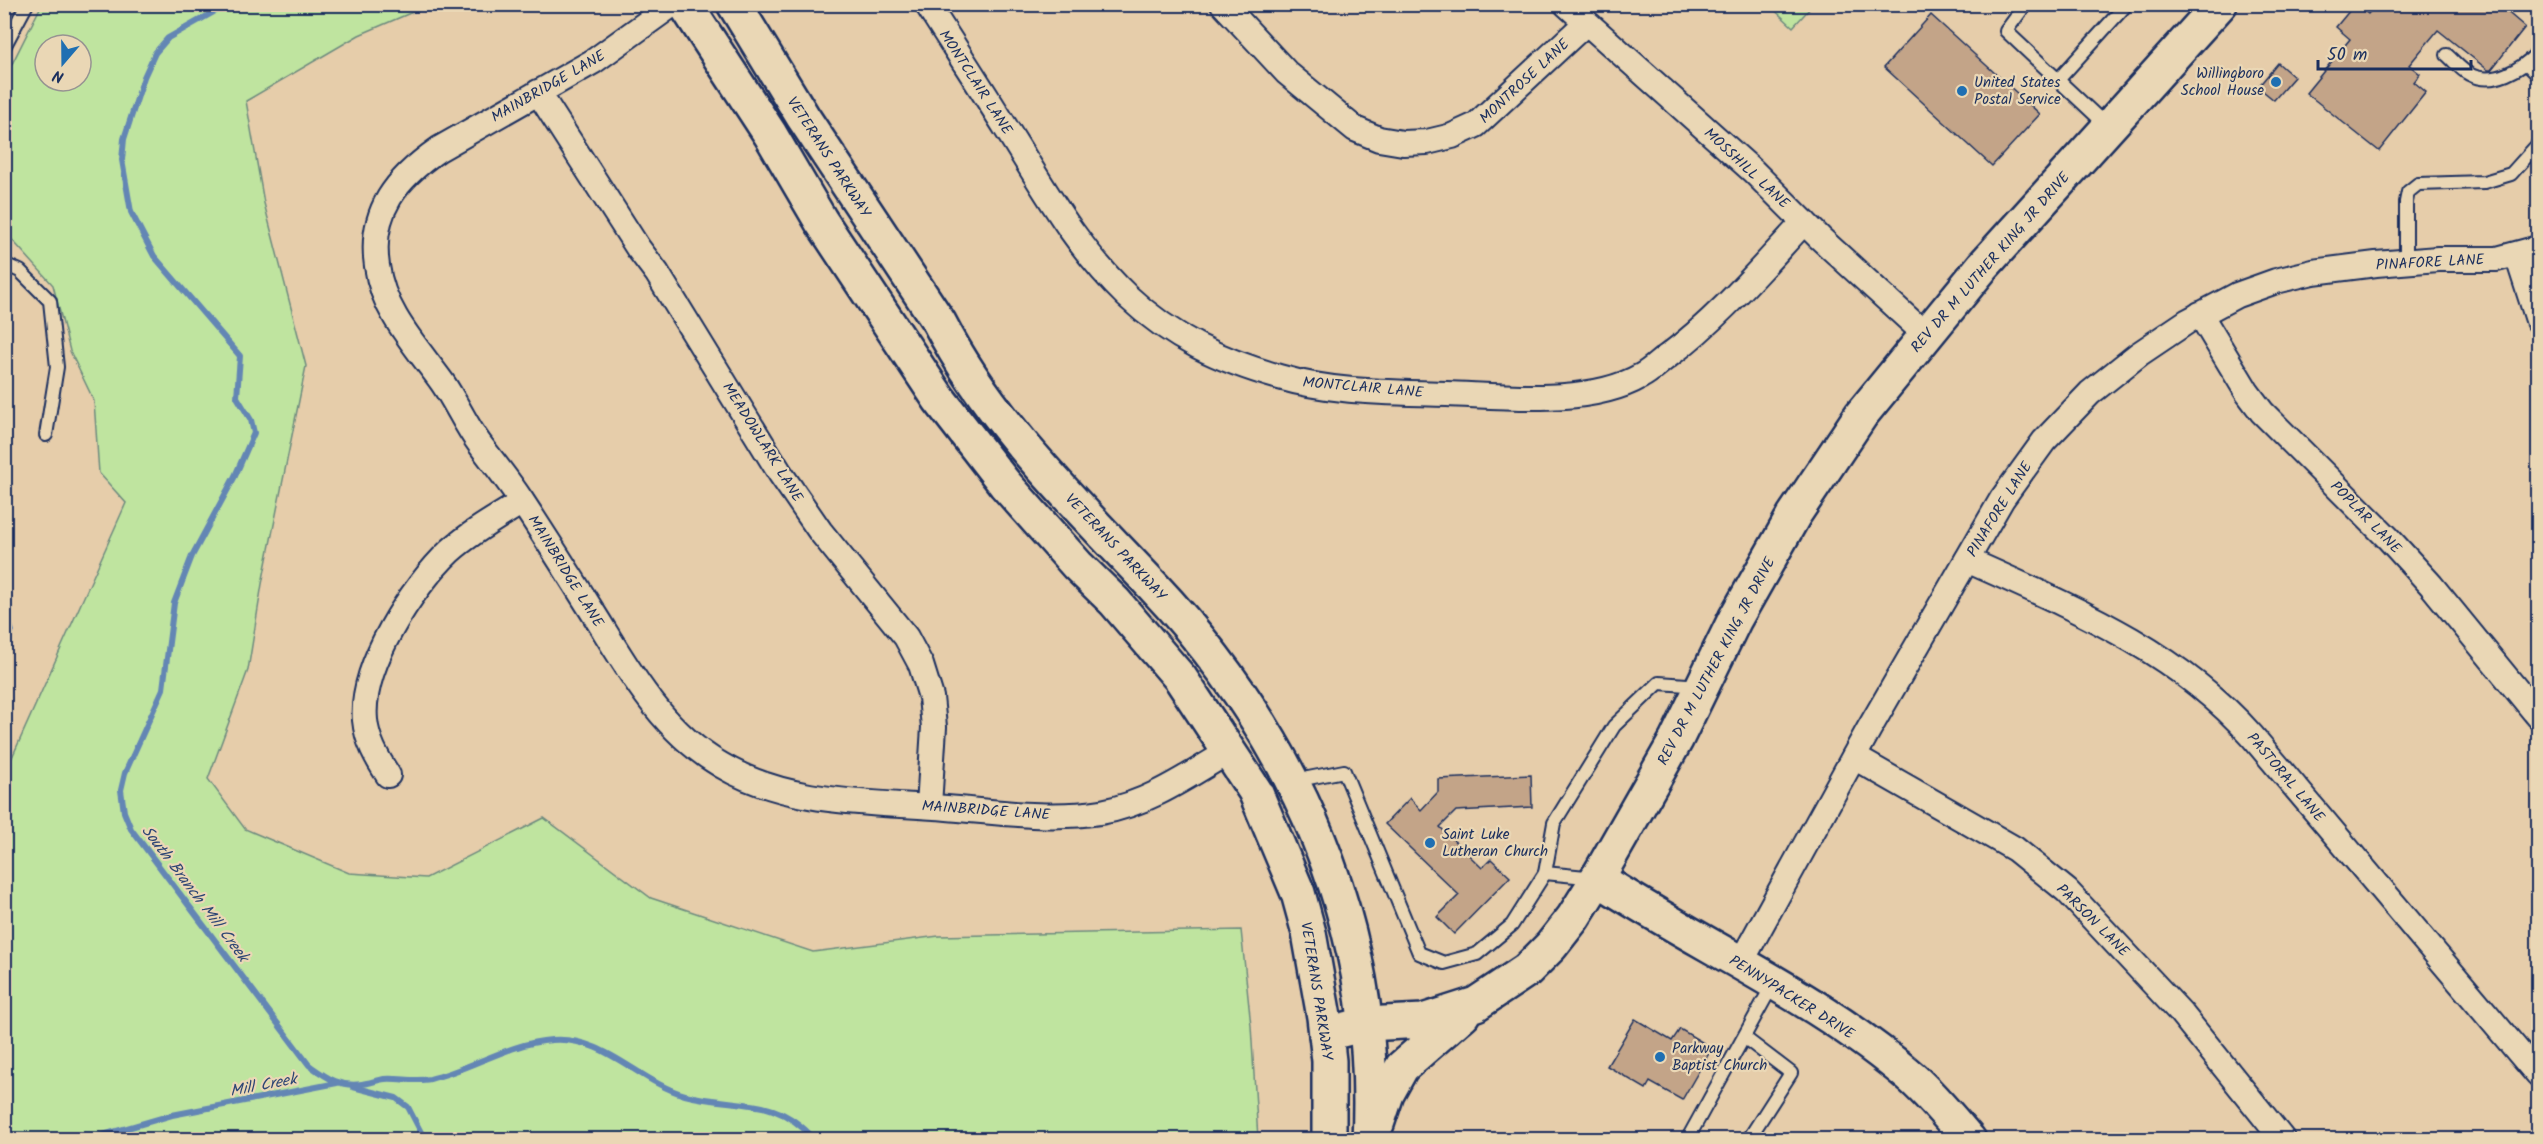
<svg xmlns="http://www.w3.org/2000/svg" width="2543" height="1144" font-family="Kalam,sans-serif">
	<rect width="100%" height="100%" fill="#e6cdaa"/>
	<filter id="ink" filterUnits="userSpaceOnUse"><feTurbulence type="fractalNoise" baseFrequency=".0167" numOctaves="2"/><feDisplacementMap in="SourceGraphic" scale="12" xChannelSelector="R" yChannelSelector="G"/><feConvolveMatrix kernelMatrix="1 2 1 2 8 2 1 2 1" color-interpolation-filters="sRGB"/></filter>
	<g filter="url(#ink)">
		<g fill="#bfe49f" stroke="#6d8a7e" stroke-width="1.5" fill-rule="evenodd">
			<path d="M42 4 429 5 359 35 246 101 264 203 306 366 262 584 248 670 208 779 245 829 349 873 426 878 544 818 651 898 813 952 939 936 1241 930 1251 1026 1258 1139H5V773L126 503 99 473 94 401 70 351 53 285 5 232V78ZM45 45H81V81H45Z"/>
			<polygon points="1769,5 1813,5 1793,27"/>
		</g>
		<polygon fill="#94c0ee" stroke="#6486b4" stroke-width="1.5" points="5,615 11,622 14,631 5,650"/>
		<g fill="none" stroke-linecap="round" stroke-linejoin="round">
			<g stroke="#6486b4" stroke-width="6">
				<path d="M228 4 168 38 155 53 144 77 124 139 122 160 131 212 154 256 240 356 237 397 251 420 254 433 235 476 192 556 174 603 163 689 125 773 121 790 124 812 131 829 309 1065C326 1077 340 1088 362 1084 370 1083 377 1080 385 1079 400 1078 416 1082 430 1079 472 1069 509 1043 552 1040 605 1036 637 1081 685 1095 737 1109 774 1093 815 1140"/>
				<polyline points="353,1087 396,1098 408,1107 425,1140"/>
				<polyline points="86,1140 172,1115 337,1083"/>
			</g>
		</g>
		<g fill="#c3a488" stroke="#1b2f5e" stroke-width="1.5">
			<polygon points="2355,4 2368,14 2376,4 2498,4 2525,27 2491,70 2488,70 2438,30 2409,65 2420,74 2414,82 2426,92 2379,151 2306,93 2350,39 2336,27"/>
			<polygon points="1931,15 2040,114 1992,166 1884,67"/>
			<polygon points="2278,63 2294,77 2274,100 2258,87"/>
			<polygon points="1531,775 1532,807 1456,811 1440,827 1482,868 1491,859 1510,877 1454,934 1437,917 1459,895 1385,824 1410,798 1421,810 1438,792 1438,779"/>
			<polygon points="1635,1019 1672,1041 1680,1029 1712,1048 1682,1100 1650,1082 1646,1089 1607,1066"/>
		</g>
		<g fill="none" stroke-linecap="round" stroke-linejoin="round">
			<g stroke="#1b2f5e" stroke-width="16">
				<g id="lane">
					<polyline points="2026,4 2006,31 2107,126"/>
					<polyline points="4,47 27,4"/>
					<path d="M2447 55C2454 61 2461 70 2469 74 2493 87 2522 69 2538 52"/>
					<polyline points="2527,64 2538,75"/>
					<polyline points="2058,80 2127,4"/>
					<polyline points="2406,262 2406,202 2408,192 2418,184 2484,182 2511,174 2538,144"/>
					<polyline points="4,264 20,271 50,301 57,367 46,435"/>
					<polyline points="1293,781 1344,771 1419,953 1444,963 1477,954 1512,925 1545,873 1554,823 1614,726 1659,683 1701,686"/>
					<polyline points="1545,873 1596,878"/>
					<polyline points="1745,1038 1791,1073 1748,1140"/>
					<polyline points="1687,1140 1773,984"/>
				</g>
			</g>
			<g stroke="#1b2f5e" stroke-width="28">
				<g id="street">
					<path d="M673 4 594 61 439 149C397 178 369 211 377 266 383 312 416 346 442 382 456 402 465 424 479 443 493 462 508 480 521 500 547 539 572 579 597 619 615 648 633 679 654 705 673 729 695 750 721 765 788 805 871 802 947 808 997 812 1050 820 1101 812 1148 804 1188 776 1228 752"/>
					<path d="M927 4C953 45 980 86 1006 128 1044 188 1075 246 1127 296 1173 339 1220 360 1279 377 1333 393 1392 392 1447 394 1505 396 1589 406 1641 376 1651 371 1659 362 1668 356 1719 318 1761 268 1804 222"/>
					<polyline points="1223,4 1287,73 1355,129 1379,139 1403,143 1427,142 1452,136 1476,125 1586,23"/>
					<polyline points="1566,4 1753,171 1820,238 1926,335"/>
					<polyline points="538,92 638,248 657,273 780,473 820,531 906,637 921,665 931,697 934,727 929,806"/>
					<polyline points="2517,255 2538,320"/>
					<polyline points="2200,314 2247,392 2262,412 2388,538 2431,585 2538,716"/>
					<path d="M1967 560C2071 607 2175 649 2252 736L2538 1075"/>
					<polyline points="1854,757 2015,849 2067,891 2181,1013 2283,1140"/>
					<path d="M388 775C377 758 367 741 365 720 360 666 412 587 450 551 471 532 498 517 522 502"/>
					<polyline points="1740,964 1869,729 2002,499 2044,441 2090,393 2139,354 2188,321 2237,295 2276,281 2313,272 2376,264 2438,259 2497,259 2538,248"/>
				</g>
			</g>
			<g stroke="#1b2f5e" stroke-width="38">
				<g id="secondary">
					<polyline points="685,4 770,134 821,221 939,399 1005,484 1077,565 1115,602 1181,679 1255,791 1298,893 1309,933 1324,1017 1329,1061 1329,1140"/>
					<path d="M734 4 803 117 939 322C991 423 1074 502 1152 585 1296 738 1380 926 1369 1140"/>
					<path d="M1597 878C1701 946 1819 997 1913 1079 1933 1097 1951 1119 1969 1140"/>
					<polyline points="1326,1034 1366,1024 1423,1021 1476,1004 1527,970 1551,946 1573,918 1593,886 1654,779 1676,740 1735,619 1794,515 1861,415 1983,266 2220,4"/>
					<polyline points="1377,1124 1387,1094 1402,1067 1463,1014"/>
				</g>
			</g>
			<use href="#lane" stroke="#ead7b5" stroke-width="12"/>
			<use href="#street" stroke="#ead7b5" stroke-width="24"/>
			<use href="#secondary" stroke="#ead7b5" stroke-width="33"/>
		</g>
	</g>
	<g fill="#1f6fb2" stroke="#ead7b5" stroke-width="2">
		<circle cx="2276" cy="82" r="6"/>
		<circle cx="1962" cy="91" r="6"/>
		<circle cx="1430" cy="843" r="6"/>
		<circle cx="1660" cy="1057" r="6"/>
	</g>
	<g text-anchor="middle" stroke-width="4.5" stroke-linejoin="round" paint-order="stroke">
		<g font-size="15" fill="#1b2f5e" stroke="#ead7b5" text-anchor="start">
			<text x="2264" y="78" text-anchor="end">Willingboro<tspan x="2264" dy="17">School House</tspan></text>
			<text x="1974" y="87">United States<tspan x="1974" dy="17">Postal Service</tspan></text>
			<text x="1442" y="839">Saint Luke<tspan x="1442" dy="17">Lutheran Church</tspan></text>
			<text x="1672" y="1053">Parkway<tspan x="1672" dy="17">Baptist Church</tspan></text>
		</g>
		<g font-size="15" fill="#1b2f5e" stroke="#ead7b5">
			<text transform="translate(1524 81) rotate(-43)" y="5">MONTROSE LANE</text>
			<text transform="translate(976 82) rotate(57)" y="5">MONTCLAIR LANE</text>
			<text transform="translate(548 86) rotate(-30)" y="5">MAINBRIDGE LANE</text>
			<text transform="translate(829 157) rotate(57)" y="5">VETERANS PARKWAY</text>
			<text transform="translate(1747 168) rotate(43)" y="5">MOSSHILL LANE</text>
			<text transform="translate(1990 262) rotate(-49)" y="5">REV DR M LUTHER KING JR DRIVE</text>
			<text transform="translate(2430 262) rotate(-3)" y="5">PINAFORE LANE</text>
			<text transform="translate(1363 387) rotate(5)" y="5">MONTCLAIR LANE</text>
			<text transform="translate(763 442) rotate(58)" y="5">MEADOWLARK LANE</text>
			<text transform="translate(1999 509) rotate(-58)" y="5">PINAFORE LANE</text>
			<text transform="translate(2366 517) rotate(46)" y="5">POPLAR LANE</text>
			<text transform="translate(1116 547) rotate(47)" y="5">VETERANS PARKWAY</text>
			<text transform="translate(566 571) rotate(58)" y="5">MAINBRIDGE LANE</text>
			<text transform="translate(1716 661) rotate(-62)" y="5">REV DR M LUTHER KING JR DRIVE</text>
			<text transform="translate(2286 777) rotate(50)" y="5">PASTORAL LANE</text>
			<text transform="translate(986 810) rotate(4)" y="5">MAINBRIDGE LANE</text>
			<text transform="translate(2093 920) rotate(45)" y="5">PARSON LANE</text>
			<text transform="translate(1317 991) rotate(81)" y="5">VETERANS PARKWAY</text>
			<text transform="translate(1792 997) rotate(32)" y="5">PENNYPACKER DRIVE</text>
		</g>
		<g font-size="16" font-style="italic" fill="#2d4574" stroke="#ead7b5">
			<text transform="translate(196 893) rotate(53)" y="6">South Branch Mill Creek</text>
			<text transform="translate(263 1084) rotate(-11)" y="6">Mill Creek</text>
		</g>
	</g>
	<rect width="2543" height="1144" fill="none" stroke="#ead7b5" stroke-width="24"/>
	<rect x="12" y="12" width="2519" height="1120" fill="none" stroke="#1b2f5e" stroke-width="2" filter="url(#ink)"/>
	<g transform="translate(63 63) rotate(200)"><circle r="28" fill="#ead7b5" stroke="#979492" stroke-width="1.5"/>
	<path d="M0-4.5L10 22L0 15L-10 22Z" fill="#1f6fb2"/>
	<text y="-9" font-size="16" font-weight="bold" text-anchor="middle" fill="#1b2f5e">N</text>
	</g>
	<path d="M2318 60v9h153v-9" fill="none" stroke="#1b2f5e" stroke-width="3"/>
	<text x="2327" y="60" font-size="18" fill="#1b2f5e" stroke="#ead7b5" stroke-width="4.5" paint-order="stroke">50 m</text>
</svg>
